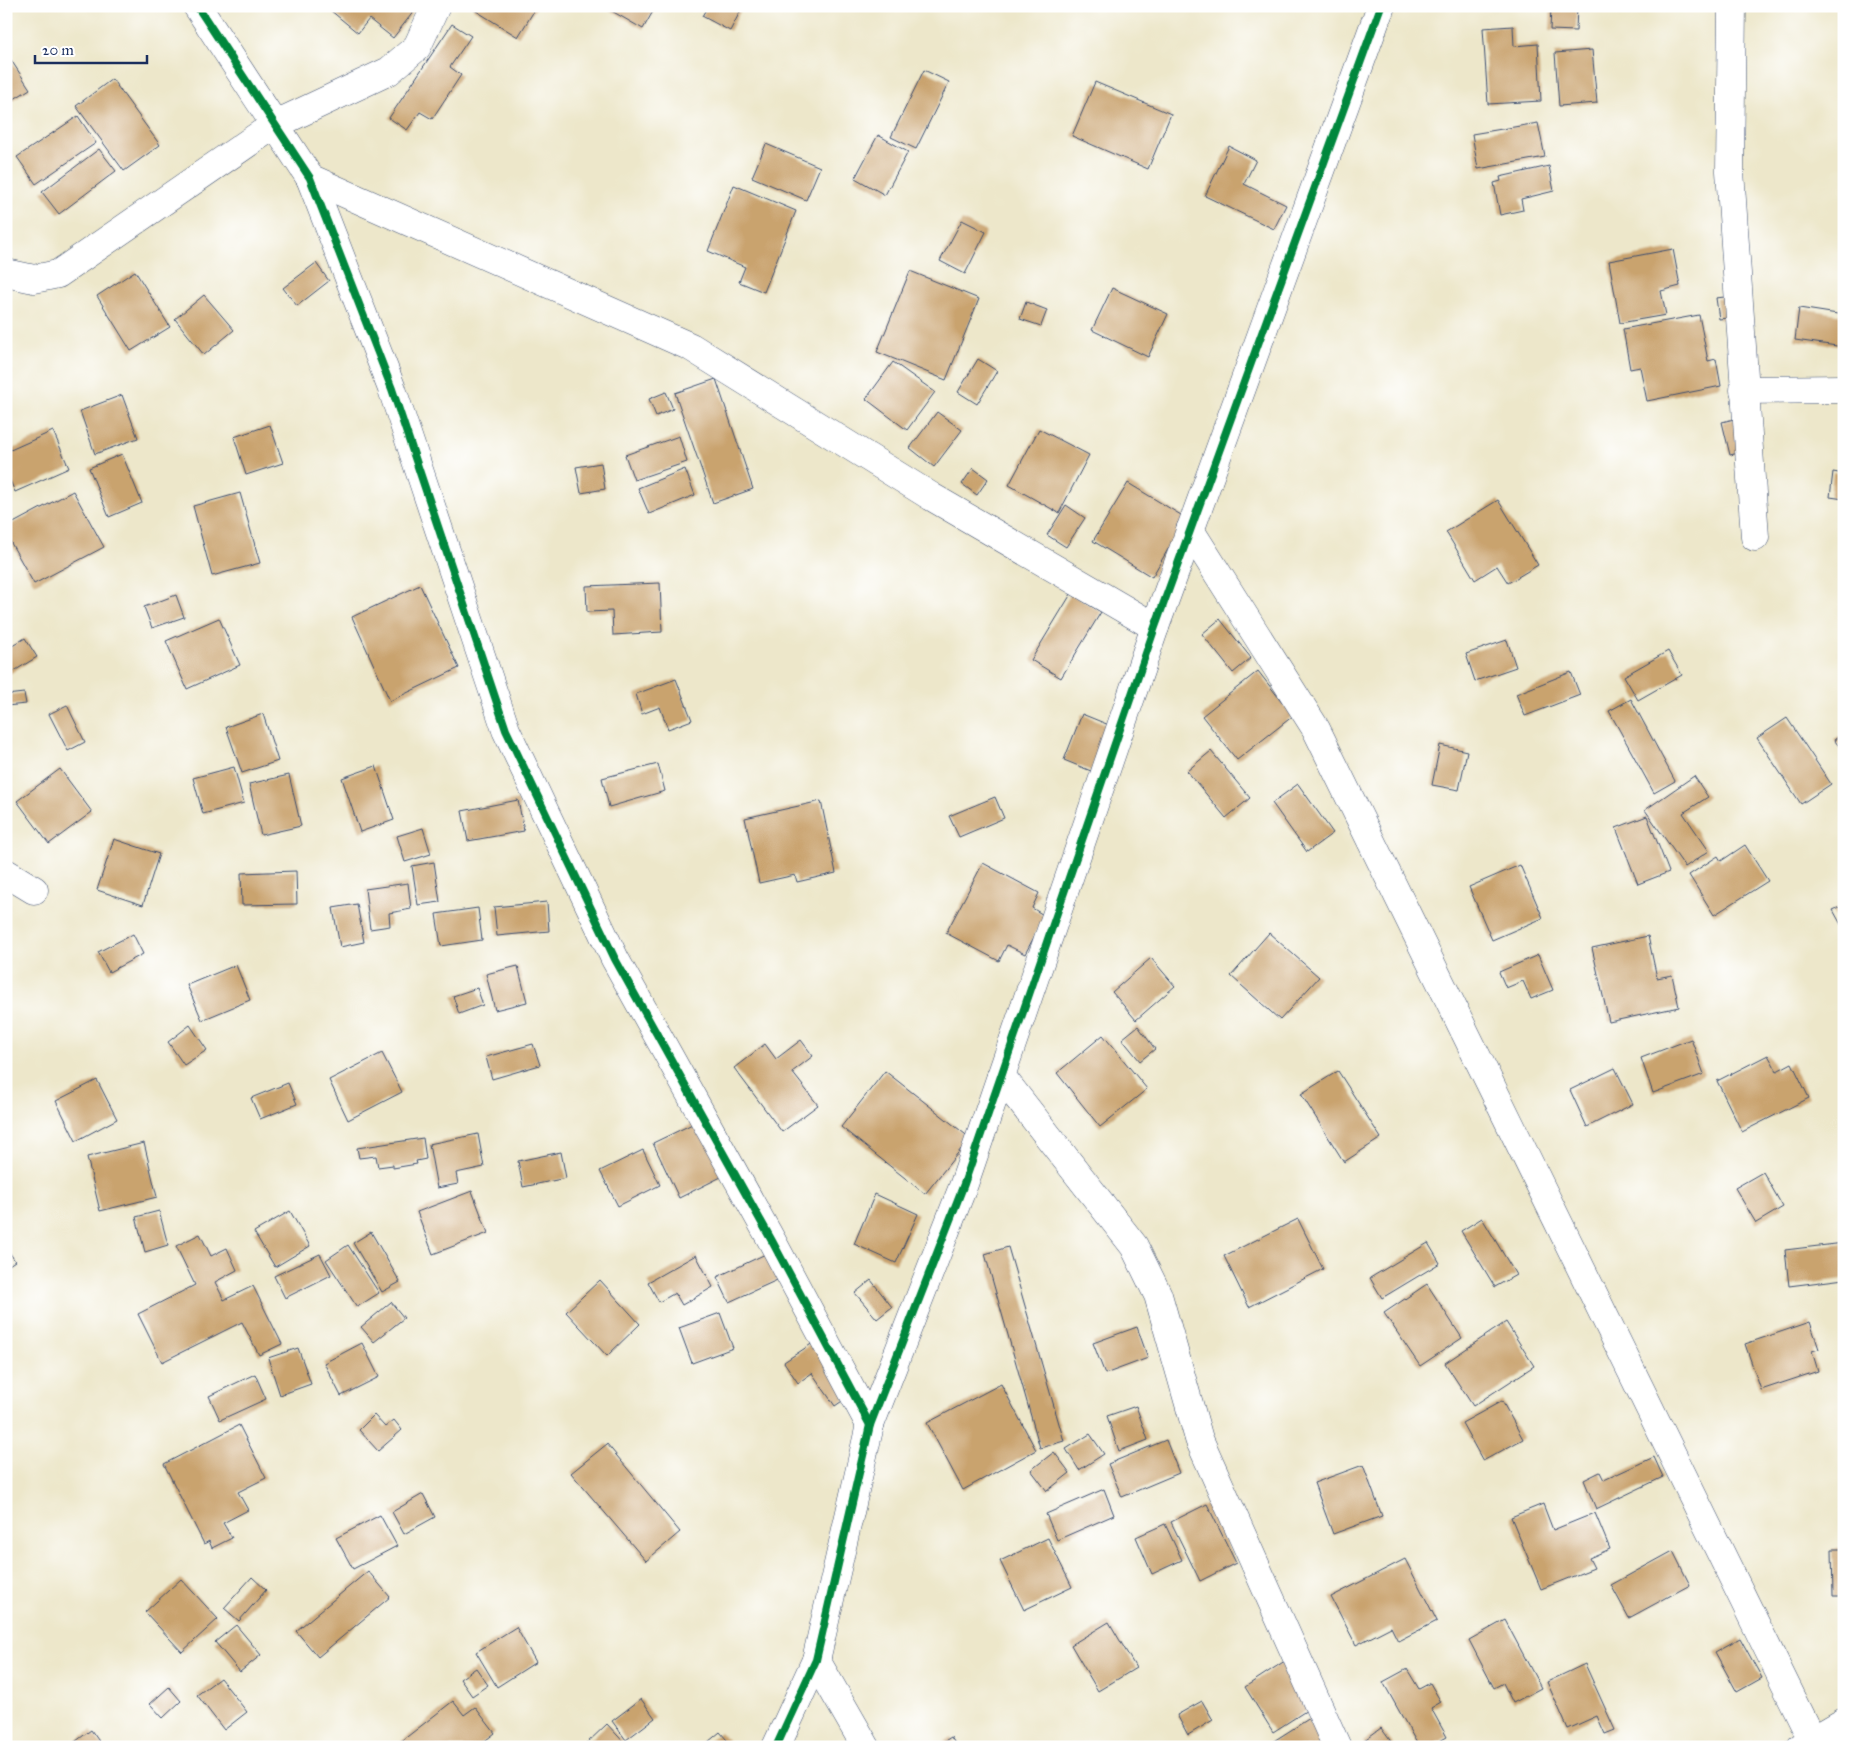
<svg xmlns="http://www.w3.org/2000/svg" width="1850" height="1753" font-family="'IM FELL Great Primer',serif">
	<rect width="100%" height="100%" fill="#fff"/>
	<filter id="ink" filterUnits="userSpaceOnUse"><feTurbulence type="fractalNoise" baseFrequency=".02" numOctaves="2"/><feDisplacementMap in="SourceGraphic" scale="10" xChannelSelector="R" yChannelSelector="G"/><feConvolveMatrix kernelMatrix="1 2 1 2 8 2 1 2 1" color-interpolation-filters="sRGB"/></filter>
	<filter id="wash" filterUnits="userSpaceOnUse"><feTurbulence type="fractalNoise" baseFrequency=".0096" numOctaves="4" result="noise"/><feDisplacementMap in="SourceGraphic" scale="20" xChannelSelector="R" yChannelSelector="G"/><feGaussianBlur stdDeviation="1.12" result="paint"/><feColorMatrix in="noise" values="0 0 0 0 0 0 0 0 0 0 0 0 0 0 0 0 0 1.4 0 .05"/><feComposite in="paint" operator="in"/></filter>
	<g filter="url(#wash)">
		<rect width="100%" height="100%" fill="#ede7ca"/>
		<g id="blocks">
			<g fill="#c9a36e">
				<polygon points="333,6 418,6 393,38 369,19 358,33 330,10"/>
				<polygon points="474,6 537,6 518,37 473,9"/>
				<polygon points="603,6 656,6 643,29"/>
				<polygon points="708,6 743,6 730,31 702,16"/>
				<polygon points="1551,6 1577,6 1576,31 1550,30"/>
				<polygon points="452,24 471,36 450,67 461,75 432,119 420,112 407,130 389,118"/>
				<polygon points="1513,26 1514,46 1538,44 1541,101 1488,104 1483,28"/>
				<polygon points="1592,50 1597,103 1559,106 1555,53"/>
				<polygon points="11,60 30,89 6,104 6,63"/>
				<polygon points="924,70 949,82 916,149 891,137"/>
				<polygon points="112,79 160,145 124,171 76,106"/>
				<polygon points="1095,82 1171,114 1148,169 1072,136"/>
				<polygon points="78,116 96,143 36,184 17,157"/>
				<polygon points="1538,123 1545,157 1478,169 1472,134"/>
				<polygon points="878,135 908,152 885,195 855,178"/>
				<polygon points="766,144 820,167 806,200 752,177"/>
				<polygon points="1229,146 1256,160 1244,184 1286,205 1274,229 1205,196"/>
				<polygon points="99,149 116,171 59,214 42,192"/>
				<polygon points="1549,166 1554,191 1521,199 1523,210 1500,215 1494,183 1501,181 1500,177"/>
				<polygon points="734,185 796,211 764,292 739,282 745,267 708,251"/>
				<polygon points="962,220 986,232 965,274 940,261"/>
				<polygon points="1673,249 1680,286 1661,291 1666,315 1620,323 1609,261"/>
				<polygon points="316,263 329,281 297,306 283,288"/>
				<polygon points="135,271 170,327 131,351 97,296"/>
				<polygon points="910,271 979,299 946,380 877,352"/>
				<polygon points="1112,288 1168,314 1148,357 1092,330"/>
				<polygon points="204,295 234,330 204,355 175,319"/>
				<polygon points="1733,296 1736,317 1719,319 1716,298"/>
				<polygon points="1026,302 1047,310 1041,326 1020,319"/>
				<polygon points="1799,308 1844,315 1844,347 1795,340"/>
				<polygon points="1699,315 1708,361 1716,359 1721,386 1647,401 1640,367 1630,369 1623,329"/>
				<polygon points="978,359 997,371 977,404 958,392"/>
				<polygon points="893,362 935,392 907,430 866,399"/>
				<polygon points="716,379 753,489 713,503 675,393"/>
				<polygon points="666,392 673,409 656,416 649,399"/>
				<polygon points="122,395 138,438 95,454 80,411"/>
				<polygon points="937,412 962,430 934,467 910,448"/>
				<polygon points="1734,419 1743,452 1730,455 1722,422"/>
				<polygon points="270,425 283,463 246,475 234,437"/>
				<polygon points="1039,429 1089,455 1059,513 1009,485"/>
				<polygon points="53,431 69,468 15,492 6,471 6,452"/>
				<polygon points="679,436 687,462 634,480 625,455"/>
				<polygon points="122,454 142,503 109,517 89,468"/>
				<polygon points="601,463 605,489 581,493 576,467"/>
				<polygon points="973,468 988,479 977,495 962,484"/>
				<polygon points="685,469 695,495 649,514 638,488"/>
				<polygon points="1833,472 1844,474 1844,499 1830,497"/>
				<polygon points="1128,483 1186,518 1152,577 1093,541"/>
				<polygon points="73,491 104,547 34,584 6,534 6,527"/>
				<polygon points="240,493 260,563 212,576 193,506"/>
				<polygon points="1498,500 1538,565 1508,583 1497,566 1475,580 1446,532"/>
				<polygon points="1066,505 1085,518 1066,547 1047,535"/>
				<polygon points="660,583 662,632 613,635 612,611 587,612 586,586"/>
				<polygon points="420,585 459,668 390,701 352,617"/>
				<polygon points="1071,594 1101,612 1061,678 1031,660"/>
				<polygon points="176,595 184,617 152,628 144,607"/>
				<polygon points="219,618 240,665 187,689 166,641"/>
				<polygon points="1220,619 1251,658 1233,673 1202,634"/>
				<polygon points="25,638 37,657 6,676 6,650"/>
				<polygon points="1507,640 1516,667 1475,681 1466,654"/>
				<polygon points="1668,651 1682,675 1638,700 1624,676"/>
				<polygon points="1258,671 1293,716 1237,760 1202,716"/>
				<polygon points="1571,672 1580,695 1525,716 1516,694"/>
				<polygon points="676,679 692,720 668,729 660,707 642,714 636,694"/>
				<polygon points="24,693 26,704 6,706 6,695"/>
				<polygon points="1631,699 1675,781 1654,793 1609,711"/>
				<polygon points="67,705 85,742 68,751 49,714"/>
				<polygon points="263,714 278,761 242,773 226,727"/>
				<polygon points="1082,714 1109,725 1091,771 1064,760"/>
				<polygon points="1787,718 1831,784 1801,804 1757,738"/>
				<polygon points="1844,733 1844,752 1834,740"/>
				<polygon points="1440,745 1467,751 1459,790 1432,785"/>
				<polygon points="1211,751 1250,798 1226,818 1187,771"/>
				<polygon points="658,764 665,791 609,807 602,778"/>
				<polygon points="376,766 394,820 360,832 342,778"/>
				<polygon points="234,767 244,803 203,814 193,778"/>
				<polygon points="60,769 92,812 49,844 17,801"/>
				<polygon points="289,775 301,826 261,835 249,784"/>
				<polygon points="1694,776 1708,797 1683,813 1709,851 1685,867 1645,810"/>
				<polygon points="1298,784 1333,833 1307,852 1272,803"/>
				<polygon points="995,797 1004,818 959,837 949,816"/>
				<polygon points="518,800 524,831 468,841 462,811"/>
				<polygon points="821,801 836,873 797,882 795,875 759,883 745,818"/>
				<polygon points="1647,816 1669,872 1638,884 1616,828"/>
				<polygon points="423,828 431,854 405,862 397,836"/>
				<polygon points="114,839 159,854 143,905 97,890"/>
				<polygon points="1745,845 1768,881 1714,915 1689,875 1718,856 1721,861"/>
				<polygon points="434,862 440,902 418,905 412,866"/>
				<polygon points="983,863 1039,893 1032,908 1045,916 1025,954 1007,945 999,961 946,933"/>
				<polygon points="1520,865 1543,918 1492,940 1469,887"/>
				<polygon points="296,871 297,904 242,905 241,873"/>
				<polygon points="408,883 411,909 389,913 390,926 370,929 365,889"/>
				<polygon points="547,902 549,931 497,936 494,907"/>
				<polygon points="357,904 364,942 340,947 333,908"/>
				<polygon points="1844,905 1844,930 1833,910"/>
				<polygon points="478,908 482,940 441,946 436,914"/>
				<polygon points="1269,933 1319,977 1280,1020 1231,976"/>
				<polygon points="133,934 143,954 109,972 98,952"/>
				<polygon points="1648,936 1657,978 1672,975 1679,1007 1609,1022 1592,948"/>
				<polygon points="1538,955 1553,990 1531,999 1523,981 1506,988 1499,972"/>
				<polygon points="1151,958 1175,986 1136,1020 1112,992"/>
				<polygon points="236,965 250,1000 202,1020 187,985"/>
				<polygon points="518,966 527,1002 495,1010 486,974"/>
				<polygon points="477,988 483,1005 459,1014 453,996"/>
				<polygon points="190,1025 207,1050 184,1065 168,1042"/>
				<polygon points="1138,1026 1155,1049 1140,1061 1122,1039"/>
				<polygon points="1103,1035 1147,1089 1100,1127 1057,1073"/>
				<polygon points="1691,1039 1704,1074 1653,1093 1641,1058"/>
				<polygon points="801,1040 813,1056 792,1072 818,1105 782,1132 734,1068 765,1044 776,1059"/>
				<polygon points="533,1044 540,1065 492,1079 486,1057"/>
				<polygon points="382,1053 402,1092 348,1120 329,1080"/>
				<polygon points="1768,1055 1777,1071 1792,1063 1809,1098 1742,1132 1717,1081"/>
				<polygon points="1615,1068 1633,1104 1587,1127 1570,1090"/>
				<polygon points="885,1071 970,1138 925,1194 841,1127"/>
				<polygon points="1338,1071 1381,1138 1344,1162 1301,1094"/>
				<polygon points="97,1080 117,1119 76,1141 56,1101"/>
				<polygon points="288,1083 297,1104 260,1119 251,1098"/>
				<polygon points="709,1116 735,1170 679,1198 653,1143"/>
				<polygon points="478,1134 484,1167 456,1173 458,1184 437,1188 429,1144"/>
				<polygon points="423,1138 426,1159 416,1161 417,1164 393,1168 393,1165 378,1167 376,1156 359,1158 357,1148"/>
				<polygon points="144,1143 157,1197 100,1211 87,1157"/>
				<polygon points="643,1150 660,1185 618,1206 600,1171"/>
				<polygon points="561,1152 566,1178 523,1187 518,1161"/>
				<polygon points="1763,1172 1783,1207 1756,1223 1735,1188"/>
				<polygon points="472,1191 488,1233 433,1254 417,1212"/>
				<polygon points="875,1194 918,1214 896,1263 854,1244"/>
				<polygon points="159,1211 168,1245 145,1252 136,1217"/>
				<polygon points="290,1211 310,1246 275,1267 254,1232"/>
				<polygon points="1482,1218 1516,1275 1495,1287 1461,1231"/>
				<polygon points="1298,1219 1323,1269 1249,1307 1224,1256"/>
				<polygon points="371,1232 400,1282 382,1292 353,1243"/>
				<polygon points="200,1234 211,1256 227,1248 237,1270 215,1282 224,1300 253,1286 282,1344 259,1355 242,1322 162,1362 138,1314 195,1285 176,1246"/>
				<polygon points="1428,1243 1440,1263 1382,1298 1370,1278"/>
				<polygon points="1844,1243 1844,1279 1789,1286 1785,1250"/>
				<polygon points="348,1245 379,1293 357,1307 326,1260"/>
				<polygon points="6,1247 15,1261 6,1267"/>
				<polygon points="1008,1247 1064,1441 1040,1448 985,1254"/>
				<polygon points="774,1250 786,1276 729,1302 717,1277"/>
				<polygon points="320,1254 331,1275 285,1298 274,1276"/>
				<polygon points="696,1255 713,1287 682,1305 675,1293 659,1302 648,1282"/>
				<polygon points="600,1280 640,1324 607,1356 566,1312"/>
				<polygon points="871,1280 892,1307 877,1319 855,1293"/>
				<polygon points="1427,1284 1462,1338 1420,1366 1384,1313"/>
				<polygon points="391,1302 404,1318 374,1342 361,1327"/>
				<polygon points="720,1313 733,1348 692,1363 679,1328"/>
				<polygon points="1506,1322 1534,1366 1473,1406 1445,1363"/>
				<polygon points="1810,1322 1819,1349 1812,1351 1818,1371 1761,1390 1745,1344"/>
				<polygon points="1137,1327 1148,1358 1105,1374 1093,1343"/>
				<polygon points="822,1337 858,1390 835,1406 812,1373 798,1383 784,1362"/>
				<polygon points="362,1343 379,1377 341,1396 324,1363"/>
				<polygon points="298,1348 311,1384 280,1395 268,1358"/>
				<polygon points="255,1374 266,1399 220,1420 209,1396"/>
				<polygon points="1001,1384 1036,1450 963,1490 927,1423"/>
				<polygon points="1502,1401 1523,1439 1483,1461 1462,1423"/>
				<polygon points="1136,1406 1148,1440 1119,1451 1107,1416"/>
				<polygon points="374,1415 385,1427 394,1420 402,1430 378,1451 359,1430"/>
				<polygon points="239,1425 266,1478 238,1492 248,1510 223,1523 232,1538 212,1548 209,1541 204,1544 164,1464"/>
				<polygon points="1090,1434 1104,1454 1079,1470 1066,1449"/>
				<polygon points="1166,1440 1179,1473 1122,1497 1108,1464"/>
				<polygon points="607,1444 680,1532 646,1561 571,1473"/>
				<polygon points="1054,1452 1070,1473 1047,1491 1031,1470"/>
				<polygon points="1654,1457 1663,1477 1596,1509 1584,1480 1600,1472 1604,1480"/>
				<polygon points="1363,1465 1382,1516 1333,1534 1314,1483"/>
				<polygon points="1104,1489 1114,1515 1057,1540 1046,1514"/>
				<polygon points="423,1494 435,1517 404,1534 392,1512"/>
				<polygon points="1207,1504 1236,1563 1200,1581 1171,1522"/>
				<polygon points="1543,1504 1553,1530 1595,1513 1610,1549 1589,1558 1594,1568 1541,1589 1511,1517"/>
				<polygon points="380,1515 397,1546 353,1569 336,1538"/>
				<polygon points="1165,1524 1182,1560 1152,1574 1136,1537"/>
				<polygon points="1048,1538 1072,1587 1024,1610 1000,1561"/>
				<polygon points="1832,1549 1844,1549 1844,1596 1833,1596"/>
				<polygon points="1673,1551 1690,1585 1629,1618 1611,1585"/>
				<polygon points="1405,1559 1437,1621 1398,1641 1391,1627 1356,1645 1331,1597"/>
				<polygon points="368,1571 390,1597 318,1657 296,1631"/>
				<polygon points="252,1577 266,1590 239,1621 224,1608"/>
				<polygon points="181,1579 218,1619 182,1652 145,1612"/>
				<polygon points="1505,1620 1541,1688 1513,1703 1503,1683 1494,1688 1469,1640"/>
				<polygon points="1109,1622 1136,1668 1098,1691 1071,1645"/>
				<polygon points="236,1625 261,1655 240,1672 215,1642"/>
				<polygon points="516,1627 536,1662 497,1687 476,1652"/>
				<polygon points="1740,1638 1762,1678 1737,1692 1715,1652"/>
				<polygon points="1297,1653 1315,1705 1273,1732 1245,1687"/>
				<polygon points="1585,1664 1615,1730 1605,1734 1597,1716 1568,1729 1547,1682"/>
				<polygon points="476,1668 488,1685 472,1696 460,1679"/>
				<polygon points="1407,1669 1419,1689 1430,1683 1441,1702 1431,1708 1447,1737 1429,1747 1419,1747 1383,1682"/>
				<polygon points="220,1678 247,1712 224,1730 197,1695"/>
				<polygon points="169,1687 181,1701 163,1718 150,1704"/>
				<polygon points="641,1699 655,1718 626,1740 612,1721"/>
				<polygon points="453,1701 464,1715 475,1707 495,1733 477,1747 394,1747"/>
				<polygon points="1202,1701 1213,1720 1188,1735 1177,1715"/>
				<polygon points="1321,1711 1334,1747 1270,1747 1269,1744"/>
				<polygon points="607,1724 628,1747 590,1747 587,1743"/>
				<polygon points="1381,1728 1395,1747 1367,1747 1363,1741"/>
				<polygon points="91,1730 103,1747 74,1747 72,1744"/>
				<polygon points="720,1732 733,1747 702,1747"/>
				<polygon points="951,1737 957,1747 935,1747"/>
			</g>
		</g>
	</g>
	<g filter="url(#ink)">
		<use href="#blocks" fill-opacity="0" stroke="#3a4b6e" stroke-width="1"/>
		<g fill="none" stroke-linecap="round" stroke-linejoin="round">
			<g stroke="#3a4b6e" stroke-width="29">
				<g id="minor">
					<polyline points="197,6 310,178 392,389 506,730 615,959 772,1241 870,1425"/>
					<polyline points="1732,6 1730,171 1755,537"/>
					<polyline points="310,178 691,347 932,497 1155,627"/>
					<polyline points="6,273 34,279 58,274 274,125 389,71 417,47 436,6"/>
					<polyline points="1744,390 1844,389"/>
					<polyline points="1190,530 1316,729 1816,1747"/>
					<polyline points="6,873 34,890"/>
					<polyline points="1001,1076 1134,1246 1158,1295 1199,1439 1337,1747"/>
					<polyline points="816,1660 866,1747"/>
					<polyline points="776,1747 816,1660 870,1425 964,1184 1155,627 1381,6"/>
					<polyline points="1801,1747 1844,1722"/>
				</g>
			</g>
			<use href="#minor" stroke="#fff" stroke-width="28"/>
			<g stroke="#fff" stroke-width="11">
				<g id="cycleway">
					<polyline points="197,6 310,178 392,389 506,730 615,959 772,1241 870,1425"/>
					<polyline points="776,1747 816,1660 870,1425 964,1184 1155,627 1381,6"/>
				</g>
			</g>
			<use href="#cycleway" stroke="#00873e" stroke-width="8"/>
		</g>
	</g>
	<rect width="1850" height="1753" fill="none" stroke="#fff" stroke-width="25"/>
	<path d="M35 55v8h112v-8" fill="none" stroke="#1b2f5e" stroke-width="2.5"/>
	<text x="42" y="55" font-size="15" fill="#1b2f5e" stroke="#ffffff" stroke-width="4" paint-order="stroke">20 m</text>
</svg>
